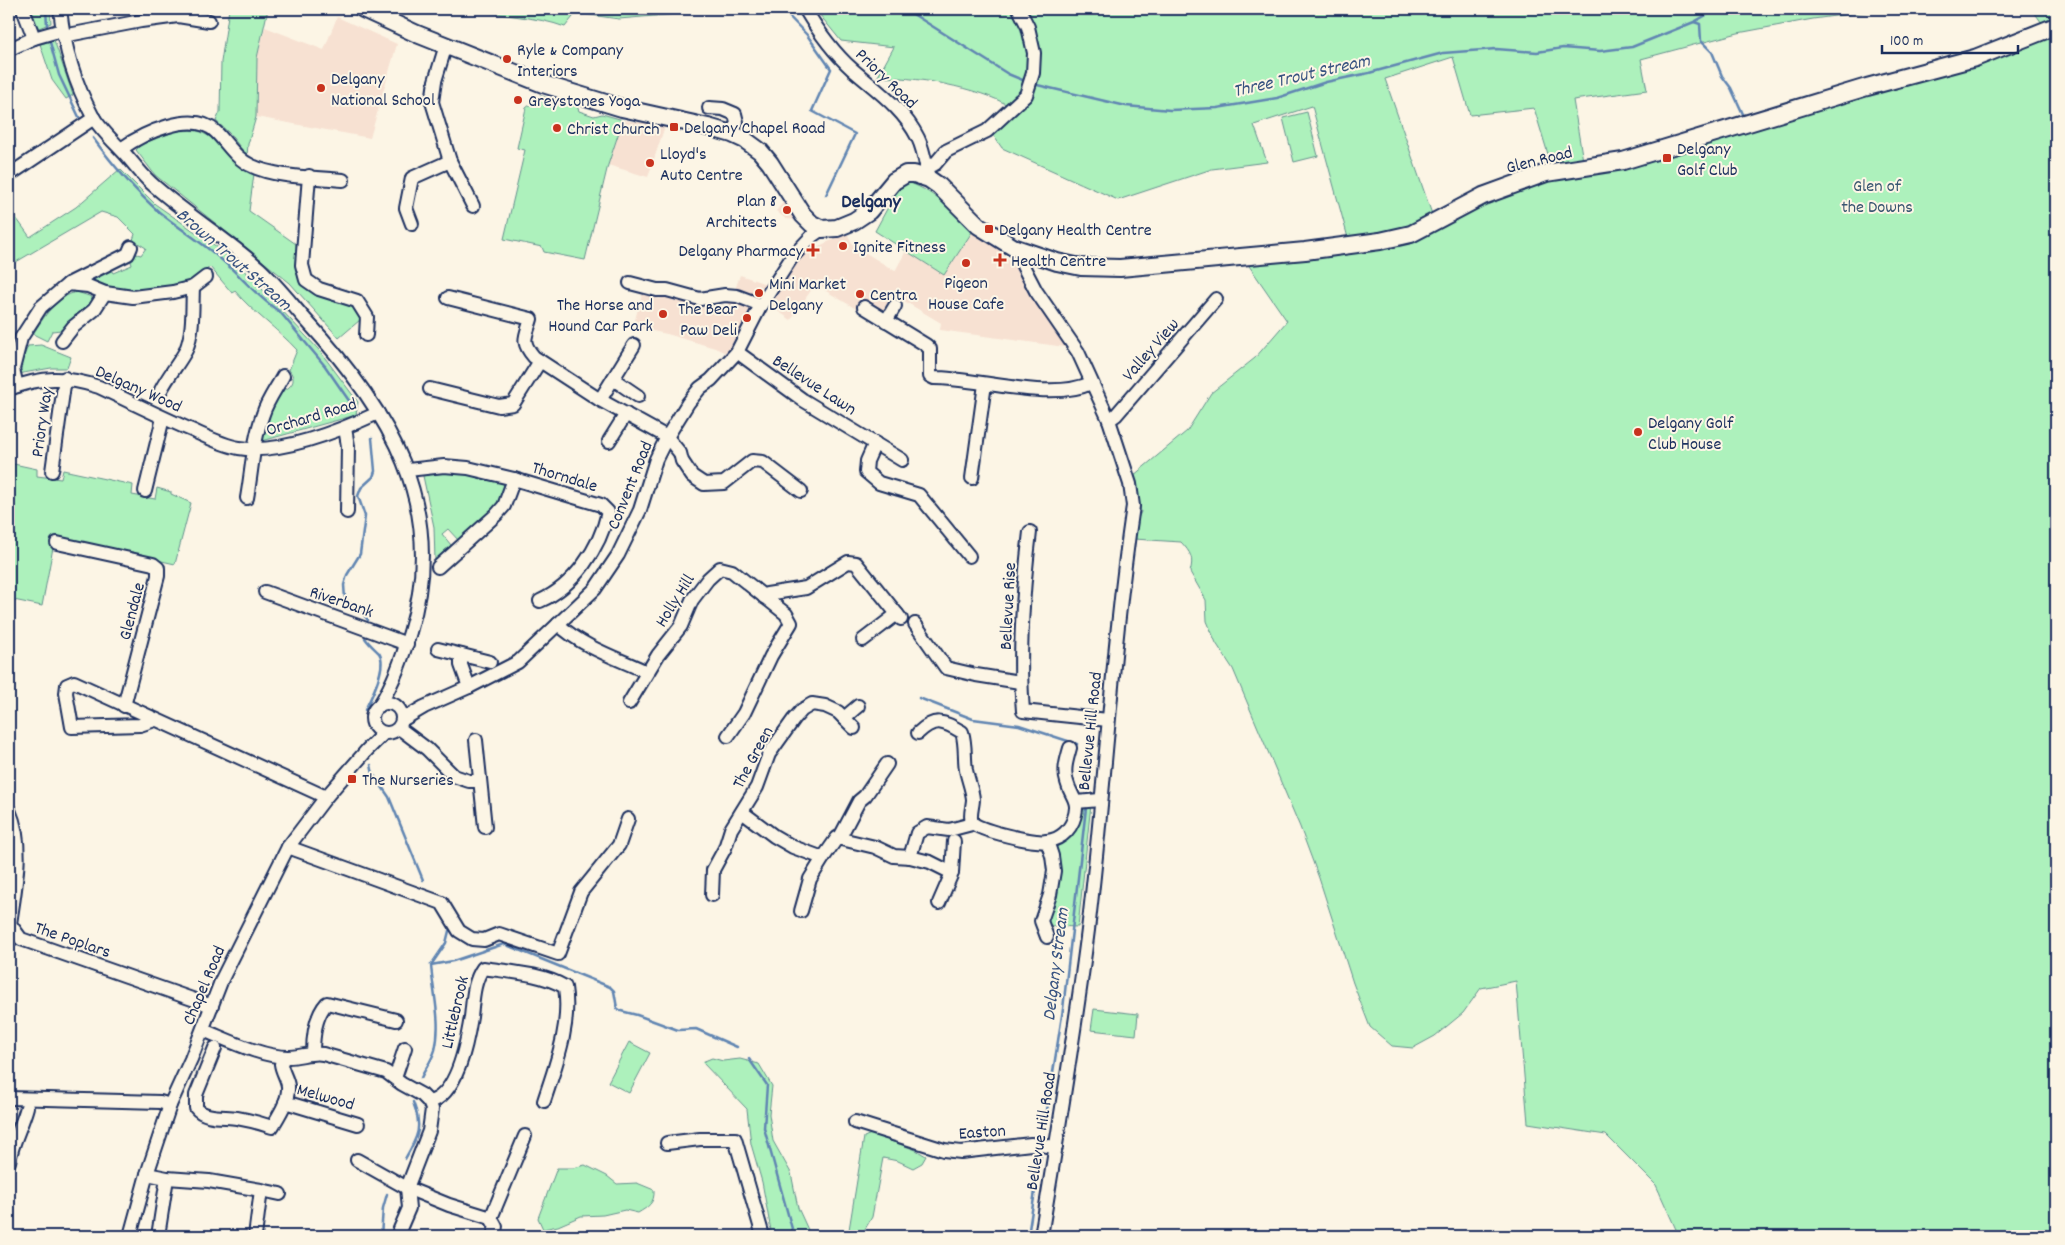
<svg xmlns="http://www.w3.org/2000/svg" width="2065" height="1245" font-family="Dekko,sans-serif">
	<rect width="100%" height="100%" fill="#fcf5e5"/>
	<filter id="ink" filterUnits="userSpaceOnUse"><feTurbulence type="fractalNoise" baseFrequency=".02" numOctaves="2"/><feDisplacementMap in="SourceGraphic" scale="10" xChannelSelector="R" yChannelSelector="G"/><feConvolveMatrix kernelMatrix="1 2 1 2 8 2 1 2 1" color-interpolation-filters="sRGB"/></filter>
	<g filter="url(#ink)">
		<g fill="#f7e1d2">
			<polygon points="337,17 397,44 370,138 256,117 257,58 265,27 324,50"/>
			<polygon points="623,120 665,126 648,177 608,165"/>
			<polygon points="785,200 798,220 786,219 776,211"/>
			<polygon points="972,232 996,247 1018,270 1065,347 940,330 941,323 896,296 884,311 881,311 863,303 858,310 826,291 818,280 791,320 766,303 802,254 847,233 853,245 895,271 906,251 944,275"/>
			<polygon points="740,275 766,284 757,300 734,293"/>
			<polygon points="642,294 660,299 664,295 723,314 729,299 754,307 734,348 728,354 715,348 667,334 633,327"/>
		</g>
		<g fill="#adf1bc" stroke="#64908d">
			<polygon points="27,9 50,9 51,23 39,28 37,25 33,25"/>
			<polygon points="229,9 268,9 257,58 256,117 248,144 247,156 229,133 216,121 220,112 221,62"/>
			<path d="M474 9H716L678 14 619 19 576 13 565 27C536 16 504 17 474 9Z"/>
			<path d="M815 9H1017L1031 56 1024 94 1009 106C981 88 910 75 877 78L894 47 841 41Z"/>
			<polygon points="1023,9 1886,9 1813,19 1738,33 1641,59 1647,90 1573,100 1583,161 1551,164 1534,108 1470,115 1453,57 1385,79 1433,217 1378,237 1348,238 1312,106 1254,125 1267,162 1212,169 1118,200 1002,148 991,132 1032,91"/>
			<polygon points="2032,9 2056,9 2056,18 2044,26"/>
			<path d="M2056 29V1236H1679L1656 1185 1606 1135 1528 1123 1516 981 1481 988 1463 1013 1435 1036 1413 1048 1392 1046 1370 1027 1353 983 1319 878 1300 827 1233 669 1216 643 1207 621 1206 600 1190 572C1194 558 1191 553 1181 542L1134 539 1135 524 1141 512 1133 476 1187 431 1211 393 1255 358 1287 321 1245 260 1359 247 1548 179Z"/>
			<polygon points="54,40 73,95 66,99 52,80 40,44"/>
			<polygon points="541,96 577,106 579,111 594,116 602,114 623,120 608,165 585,260 544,252 542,247 504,239 525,150 517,148 526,108"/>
			<polygon points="1307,112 1318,156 1294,162 1283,118"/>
			<path d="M176 131C184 131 196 129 203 133 224 142 232 166 254 174L249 211 296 244C296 255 294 269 299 279 303 285 309 292 316 295 330 302 359 300 360 320L339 338 290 283 155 175 136 150 142 144Z"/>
			<path d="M120 169 155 204 217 247 248 274 319 350 358 402 356 415 262 441 260 437 278 393C289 389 299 382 289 370L297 350C278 329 253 313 235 291L232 293 210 267 191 281 180 285 141 291 117 292 87 280 110 268 113 273 132 265 130 258 137 254 141 255 146 248 133 240 135 234 118 217 101 212 16 262 9 252V208L30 237 76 207Z"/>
			<path d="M904 181C932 189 952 210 972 232L944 275 875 231 893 198 888 195Z"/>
			<path d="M77 292 92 297V305L61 330 52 331 47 341 33 334C44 317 56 296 77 292Z"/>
			<polygon points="41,345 71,357 67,368 51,368 18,374 18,371 28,346"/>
			<polygon points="9,463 37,469 37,476 61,479 63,470 133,485 132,495 155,499 157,488 171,492 171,494 191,503 175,564 55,537 42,606 9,599"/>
			<path d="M460 471 507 481C507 507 477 526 459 541L448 529 442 534 451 545 435 561 434 527 423 476 425 472Z"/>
			<path d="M1091 804 1078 927 1053 926 1048 924 1046 918 1059 862 1055 843C1073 834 1081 826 1082 805Z"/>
			<polygon points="1094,1009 1138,1014 1136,1035 1091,1030"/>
			<polygon points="629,1042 650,1053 629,1093 608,1082"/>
			<polygon points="712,1058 723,1061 740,1059 759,1064 772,1086 769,1114 773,1141 791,1173 798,1208 809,1232 816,1236 772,1236 762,1182 751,1144 747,1109 702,1062"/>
			<polygon points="871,1134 916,1150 926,1156 922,1163 913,1168 898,1161 883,1158 872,1217 861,1236 848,1236 864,1137"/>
			<path d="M585 1165 607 1176 617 1184 637 1183 654 1190C655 1203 648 1207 638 1213L625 1210 603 1215 581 1216 558 1226 543 1229 538 1218 557 1168H573Z"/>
		</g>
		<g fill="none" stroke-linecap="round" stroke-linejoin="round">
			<g stroke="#6085b2" stroke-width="2.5">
				<polyline points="46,9 47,25"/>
				<polyline points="782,9 807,35 831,69 812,111 855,134 826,195"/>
				<polyline points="905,9 1008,74 1025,81"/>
				<polyline points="1694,22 1700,24 1701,41 1712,52 1722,76 1731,88 1743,114"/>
				<polyline points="50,42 59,75 79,117"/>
				<polyline points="1033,84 1126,106 1170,110 1217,108 1277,98 1326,82 1369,73 1443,53 1496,49 1537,52 1563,48 1600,51 1632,47 1694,22 1717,9"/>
				<path d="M93 138C113 165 134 190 159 212 180 229 203 243 223 261 242 277 259 299 280 312L325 366 352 405"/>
				<polyline points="368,620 363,614 345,599 344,585 347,575 360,554 365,516 358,496 361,488 373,477 375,471 372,438"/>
				<polyline points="919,698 973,719 1019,725 1077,744"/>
				<path d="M365 710C371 698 388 665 379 653 374 648 369 644 365 638"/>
				<polyline points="371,765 373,774 389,797 423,880"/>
				<polyline points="431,965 453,961 504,944 610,987 614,991 617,1008 621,1011 637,1015 678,1030 696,1029 737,1047"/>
				<polyline points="749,1059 767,1085 764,1128 794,1236"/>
				<path d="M421 1078C425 1069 432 1060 435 1050 442 1022 433 993 431 965L446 943 450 927"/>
				<polyline points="1045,1123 1063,1009 1086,808"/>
				<path d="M405 1159C418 1136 423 1128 413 1102"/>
				<polyline points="381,1236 383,1208 387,1194"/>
				<polyline points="1028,1236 1041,1153"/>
			</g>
			<g stroke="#1b2f5e" stroke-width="16">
				<g id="minor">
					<polyline points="23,9 34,38"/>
					<path d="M60 9C64 46 75 84 93 117 101 130 115 143 126 155 134 164 142 175 151 183 185 214 226 238 260 269 276 284 291 303 305 319 388 409 449 506 410 632 402 659 394 682 379 706"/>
					<path d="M805 9C818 31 833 52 852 69 876 90 903 108 918 138 924 150 926 166 929 179"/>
					<polyline points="63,36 141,21 178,16 209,21"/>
					<polyline points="446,45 435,81 432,102 450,161 473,206"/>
					<polyline points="10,49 34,38 62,30"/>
					<polyline points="709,108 723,109 735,114 737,122 732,134"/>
					<path d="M121 149C142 134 193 109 216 132 228 144 236 159 252 166 277 178 316 177 343 180"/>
					<polyline points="926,167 935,164 946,151 987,131 1026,95 1033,73 1034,53 1028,27 1019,9"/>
					<polyline points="9,175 94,118"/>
					<polyline points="309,176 302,265 306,280 319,289 357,301 367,317 366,335"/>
					<polyline points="412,224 406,208 412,178 450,161"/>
					<path d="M1025 252 1023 266 1036 291 1078 352 1109 420 1130 484 1133 506C1112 647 1105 789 1088 930 1075 1033 1058 1134 1041 1236"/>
					<polyline points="630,283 657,290 667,290 700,299 725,295 737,296 761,305"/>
					<polyline points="68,284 128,254 131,247"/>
					<path d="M448 298 531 319C526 337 520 341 534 357L600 400 667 437 680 453 682 461 692 476 704 484 724 483 752 461 763 462 801 491"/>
					<path d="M864 307 926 345 930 349V376L934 378C979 378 1051 402 1091 383"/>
					<polyline points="886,321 895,306"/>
					<polyline points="62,341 73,327 94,310 105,293"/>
					<polyline points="737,352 803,400 902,460"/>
					<polyline points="613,379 638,396"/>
					<polyline points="17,386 13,369 21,338 41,307 68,284 88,286 105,293 133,297 173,292 193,287 206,277"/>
					<path d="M9 389C43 376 65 376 99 387 129 401 159 416 189 429 205 436 222 445 239 448 280 455 341 430 378 413"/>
					<polyline points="430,389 499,406 513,404 540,361"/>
					<path d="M161 390C168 376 180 362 186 350 194 330 192 308 193 287"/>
					<polyline points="600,400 634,345"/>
					<polyline points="1109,420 1116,415 1216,299"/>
					<polyline points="345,428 348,446 347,512"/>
					<polyline points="609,441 626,414"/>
					<polyline points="875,443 867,461 866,472 879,483 919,495 969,556"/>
					<path d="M408 470 444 466 468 468 514 479 601 505 608 512C600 548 574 586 540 601"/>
					<polyline points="52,471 65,378"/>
					<polyline points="972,478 985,384"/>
					<polyline points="145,491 163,418"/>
					<path d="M247 498C252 470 253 441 263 414 267 401 276 389 283 376"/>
					<path d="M1030 532C1023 590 1018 652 1023 711L1108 720"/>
					<polyline points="57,543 153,564 158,568 158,576 124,706"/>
					<polyline points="438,567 497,514 504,506 514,479"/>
					<polyline points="265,592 407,644"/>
					<polyline points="764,597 767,594 806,588 848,562 856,563 901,619"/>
					<path d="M558 624C582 647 617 658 647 672"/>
					<polyline points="915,624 946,668 976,675 1020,682"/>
					<polyline points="863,640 897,614"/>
					<polyline points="438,649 490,662"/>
					<polyline points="461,655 461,665 469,687"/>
					<circle cx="387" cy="718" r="15"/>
					<polyline points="629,703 658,655 681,626 692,600 708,579 720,568 732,571 786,614 791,623 771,656 744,713 728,736"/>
					<polyline points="844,718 858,706"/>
					<polyline points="155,720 140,725 72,727 66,693 67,685 74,682 326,797"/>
					<polyline points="402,720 424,707 469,687 518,662 595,589 618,555 640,510 656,459 667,437 688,403 700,388 711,380 737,352 761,305 792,257 812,236 822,229"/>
					<polyline points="399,728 427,749 454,776 469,781 480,781"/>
					<path d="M918 733C935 717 943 721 962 732 966 745 964 757 966 770 968 780 972 789 973 799 973 806 969 816 972 822 976 830 1025 840 1036 841 1052 843 1066 837 1073 821 1081 800 1071 798 1067 782 1063 770 1067 759 1070 748"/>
					<polyline points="476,740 485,827"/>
					<polyline points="1076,802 1100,800"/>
					<path d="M9 810C25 846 15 887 10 924L21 939 212 1006"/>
					<polyline points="742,812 774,836 793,847 823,858 837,838 875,847 894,856 910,857 930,862 952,873"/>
					<polyline points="839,839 859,801 865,796 887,764"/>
					<polyline points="288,847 442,903 459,931 472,939 484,940 499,934 558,954 581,892 619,845 628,819"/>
					<polyline points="910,857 917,833 927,827 949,830 972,824"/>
					<polyline points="712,895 713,870 725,848 731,829 757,787 769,754 794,719 802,710 812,704 825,706 838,712 854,728"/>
					<polyline points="939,903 952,873 954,841"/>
					<polyline points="801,911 810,879 823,858"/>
					<polyline points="1047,937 1041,921 1050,895 1054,871 1052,856 1047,841"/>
					<path d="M203 1030C228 1040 262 1057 288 1057 300 1057 311 1052 323 1054L386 1072 402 1084 422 1095 429 1102 432 1109 429 1131 407 1188 409 1208 397 1236"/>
					<path d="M215 1048 196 1095V1108C205 1119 224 1116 237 1118 249 1120 260 1123 272 1127 279 1115 289 1101 288 1086 287 1078 282 1072 281 1064L284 1057"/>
					<path d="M313 1053C313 1036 315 1016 327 1003L396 1020"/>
					<polyline points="395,1078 405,1048"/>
					<polyline points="9,1098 160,1102 170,1105"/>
					<polyline points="285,1102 358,1124"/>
					<path d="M429 1102C457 1096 467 1042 471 1017 473 1001 473 982 483 968 510 972 541 973 565 987 571 1026 556 1064 544 1101"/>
					<polyline points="855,1122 944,1150 961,1152 1031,1144 1056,1147"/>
					<polyline points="667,1143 700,1139 735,1139 763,1236"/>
					<polyline points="357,1160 407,1188 449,1205 491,1218 525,1136"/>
					<path d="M9 1162C12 1142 22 1126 27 1107"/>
					<polyline points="147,1174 167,1178 209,1181 261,1190"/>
					<polyline points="491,1218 496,1227 493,1236"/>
					<polyline points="130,1236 147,1174 170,1105 191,1059 222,979 288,847 326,797 367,750 384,733"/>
					<polyline points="158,1236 167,1178"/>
					<polyline points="255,1236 261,1190 280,1194"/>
				</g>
			</g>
			<g stroke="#1b2f5e" stroke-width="20">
				<polyline id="major" points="363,9 417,34 543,84 622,108 708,127 732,134 745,140 760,151 770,163 803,215 812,224 822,229 837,228 854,221 869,211 894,181 906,174 914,174 929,179 939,186 979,226 1013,247 1057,262 1081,267 1120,268 1305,251 1380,241 1411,234 1483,196 1546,173 1623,161 1867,87 1975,58 2056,26"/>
			</g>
			<use href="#minor" stroke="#fcf5e5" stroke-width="12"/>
			<use href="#major" stroke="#fcf5e5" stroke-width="16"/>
		</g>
	</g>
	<g fill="#c8321e" stroke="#fcf5e5" stroke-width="2">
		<circle cx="507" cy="59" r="5"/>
		<circle cx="321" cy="88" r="5"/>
		<circle cx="518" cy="100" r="5"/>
		<rect x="669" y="122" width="10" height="10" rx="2.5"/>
		<circle cx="557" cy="128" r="5"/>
		<rect x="1662" y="153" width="10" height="10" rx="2.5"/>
		<circle cx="650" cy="163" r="5"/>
		<circle cx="787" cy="210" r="5"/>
		<rect x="984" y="224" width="10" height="10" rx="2.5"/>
		<circle cx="843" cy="246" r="5"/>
		<path d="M810.5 242.5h5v5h5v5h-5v5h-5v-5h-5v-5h5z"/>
		<path d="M997.5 252.5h5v5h5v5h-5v5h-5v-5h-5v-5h5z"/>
		<circle cx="966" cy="263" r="5"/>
		<circle cx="759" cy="293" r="5"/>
		<circle cx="860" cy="294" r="5"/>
		<circle cx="663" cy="314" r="5"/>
		<circle cx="747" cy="318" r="5"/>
		<circle cx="1638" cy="432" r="5"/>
		<rect x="347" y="774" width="10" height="10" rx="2.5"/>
	</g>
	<g text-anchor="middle" stroke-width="4" stroke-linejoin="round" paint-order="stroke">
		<g font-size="18" fill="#1b2f5e" stroke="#fcf5e5" text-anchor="start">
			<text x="517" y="55">Ryle &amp; Company<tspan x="517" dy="21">Interiors</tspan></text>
			<text x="331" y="84">Delgany<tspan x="331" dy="21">National School</tspan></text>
			<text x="528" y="106">Greystones Yoga</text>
			<text x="684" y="133">Delgany Chapel Road</text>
			<text x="567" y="134">Christ Church</text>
			<text x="1677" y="154">Delgany<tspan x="1677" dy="21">Golf Club</tspan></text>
			<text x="660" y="159">Lloyd's<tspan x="660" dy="21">Auto Centre</tspan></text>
			<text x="777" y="206" text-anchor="end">Plan 8<tspan x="777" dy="21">Architects</tspan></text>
			<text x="999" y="235">Delgany Health Centre</text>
			<text x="853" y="252">Ignite Fitness</text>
			<text x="803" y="256" text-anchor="end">Delgany Pharmacy</text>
			<text x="1011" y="266">Health Centre</text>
			<text x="966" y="288" text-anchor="middle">Pigeon<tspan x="966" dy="21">House Cafe</tspan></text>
			<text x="769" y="289">Mini Market<tspan x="769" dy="21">Delgany</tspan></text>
			<text x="870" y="300">Centra</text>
			<text x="653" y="310" text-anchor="end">The Horse and<tspan x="653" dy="21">Hound Car Park</tspan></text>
			<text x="737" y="314" text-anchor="end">The Bear<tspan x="737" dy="21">Paw Deli</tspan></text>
			<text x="1648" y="428">Delgany Golf<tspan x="1648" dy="21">Club House</tspan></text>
			<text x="362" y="785">The Nurseries</text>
		</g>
		<g font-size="18" fill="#1b2f5e" stroke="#fcf5e5">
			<text transform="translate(887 78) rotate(44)" y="6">Priory Road</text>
			<text transform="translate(1539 159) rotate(-14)" y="6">Glen Road</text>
			<text transform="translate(1150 349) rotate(-49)" y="6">Valley View</text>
			<text transform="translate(815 384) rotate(33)" y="6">Bellevue Lawn</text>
			<text transform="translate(139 388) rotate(24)" y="6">Delgany Wood</text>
			<text transform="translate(311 416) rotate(-17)" y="6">Orchard Road</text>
			<text transform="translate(41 422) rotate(-82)" y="6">Priory Way</text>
			<text transform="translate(565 476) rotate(17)" y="6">Thorndale</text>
			<text transform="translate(629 485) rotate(-68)" y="6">Convent Road</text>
			<text transform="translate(674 600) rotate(-58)" y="6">Holly Hill</text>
			<text transform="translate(342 601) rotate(19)" y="6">Riverbank</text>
			<text transform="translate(1007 606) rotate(-87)" y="6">Bellevue Rise</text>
			<text transform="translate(131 611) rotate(-75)" y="6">Glendale</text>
			<text transform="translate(1089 731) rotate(-84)" y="6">Bellevue Hill Road</text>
			<text transform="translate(752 757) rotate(-62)" y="6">The Green</text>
			<text transform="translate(73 939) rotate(19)" y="6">The Poplars</text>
			<text transform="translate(203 985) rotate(-67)" y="6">Chapel Road</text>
			<text transform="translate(454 1012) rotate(-77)" y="6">Littlebrook</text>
			<text transform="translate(326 1096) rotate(16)" y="6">Melwood</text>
			<text transform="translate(982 1131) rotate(-4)" y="6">Easton</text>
			<text transform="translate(1040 1131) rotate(-81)" y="6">Bellevue Hill Road</text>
		</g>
		<g font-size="18" fill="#385671" stroke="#fcf5e5">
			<text x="1877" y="191">Glen of<tspan x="1877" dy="21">the Downs</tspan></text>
		</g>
		<g font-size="19" font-style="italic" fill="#385381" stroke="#fcf5e5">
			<text transform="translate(1301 74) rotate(-13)" y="7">Three Trout Stream</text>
			<text transform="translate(235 258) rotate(41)" y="7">Brown Trout Stream</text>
			<text transform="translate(1054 964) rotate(-83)" y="7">Delgany Stream</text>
		</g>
		<g font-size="20" font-weight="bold" fill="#1b2f5e" stroke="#fcf5e5">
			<text x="871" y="207">Delgany</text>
		</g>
	</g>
	<rect width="2065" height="1245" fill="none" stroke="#fcf5e5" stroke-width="30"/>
	<rect x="15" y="15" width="2035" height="1215" fill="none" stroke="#1b2f5e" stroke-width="2" filter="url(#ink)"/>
	<path d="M1882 45v8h136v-8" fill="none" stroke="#1b2f5e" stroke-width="2.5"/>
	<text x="1890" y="45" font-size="15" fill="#1b2f5e" stroke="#fcf5e5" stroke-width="4" paint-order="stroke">100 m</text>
</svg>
